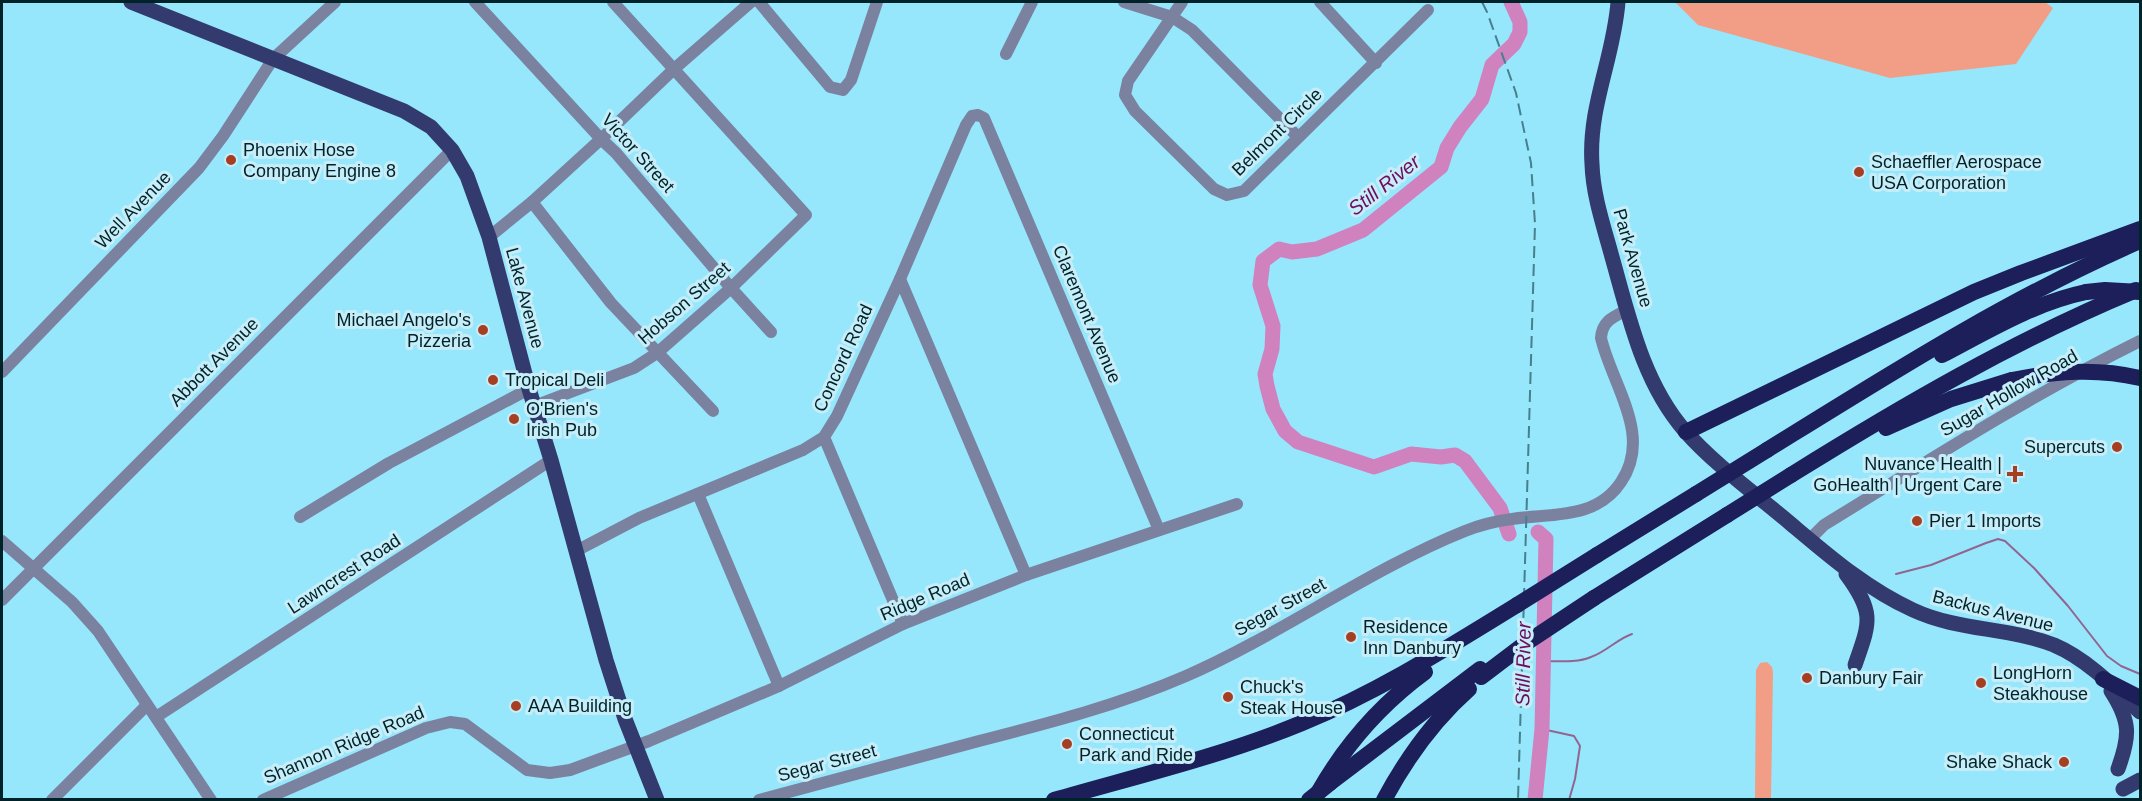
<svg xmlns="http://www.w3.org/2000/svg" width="2142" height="801" font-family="Helvetica,sans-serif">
	<rect width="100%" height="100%" fill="#96e7fc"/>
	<g fill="#f29d86">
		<polygon points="1675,2 2045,2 2053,8 2016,64 1890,78 1698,25"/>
		<polygon points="1767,662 1772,667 1773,672 1771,799 1755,799 1756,670 1760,663"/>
	</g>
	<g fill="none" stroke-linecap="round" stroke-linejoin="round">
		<g stroke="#926591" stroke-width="2">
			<polyline points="1896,574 1931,565 1986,543 1998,539 2005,541 2034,568 2068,606 2107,656 2121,666 2140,674"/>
			<path d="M1544 661C1559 661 1577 663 1591 657 1606 652 1617 639 1632 634"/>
			<polyline points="1542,729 1574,736 1580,746 1575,779 1569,800"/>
		</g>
		<g stroke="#d082be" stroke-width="15">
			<polyline points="1509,534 1500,508 1465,461 1455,455 1441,457 1411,454 1374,467 1298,442 1285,431 1273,409 1267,386 1265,374 1272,349 1273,326 1260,285 1263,261 1279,249 1292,252 1317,249 1363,230 1441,167 1447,148 1460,127 1482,99 1492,65 1514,44 1520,32 1520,22 1511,2"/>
			<polyline points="1535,800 1542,729 1546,539 1538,532"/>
		</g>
		<g stroke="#7b82a0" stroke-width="12">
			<polyline points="475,2 601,139 616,153 731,288 771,332"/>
			<polyline points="759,2 830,87 843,90 851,80 877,2"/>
			<polyline points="1124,2 1172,17 1192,30 1298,137"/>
			<polyline points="1182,2 1128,81 1125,95 1135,111 1214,189 1227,195 1244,191 1428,10"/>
			<polyline points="1320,2 1376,63"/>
			<polyline points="1006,54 1032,2"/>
			<polyline points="532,202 611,303 713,411"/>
			<polyline points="489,237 532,202 601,139 674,69 751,2"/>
			<polyline points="900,279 1026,575"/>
			<polyline points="2,372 199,168 223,136 273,59 335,2"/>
			<polyline points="534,406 634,368 657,353 731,288 806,215 613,2"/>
			<polyline points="824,437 903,624"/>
			<polyline points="698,494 779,686"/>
			<polyline points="300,517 389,463 529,389"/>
			<path d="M1810 539 1824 525C1928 461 2031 395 2140 341"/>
			<polyline points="2,541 72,602 98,631 211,800"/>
			<polyline points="576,551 639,518 803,450 824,437 837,416 900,279 966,125 972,116 978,115 984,118 1159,530"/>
			<polyline points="2,600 452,150"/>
			<polyline points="156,717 551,460"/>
			<polyline points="52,800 147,705"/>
			<polyline points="263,800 426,728 450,722 465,724 527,770 550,773 570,770 649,741 779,686 903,624 1026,575 1237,504"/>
			<path d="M759 800C832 780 906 761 979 741 1049 723 1119 705 1186 676 1282 634 1368 570 1465 531 1480 525 1496 521 1512 519 1551 513 1596 520 1621 482 1653 435 1612 385 1601 338 1602 321 1613 317 1627 310"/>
		</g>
		<g stroke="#333a6e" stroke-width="15">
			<polyline points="131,2 404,111 431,127 452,150 467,176 489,237 529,389 551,460 606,660 625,719 657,800"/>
			<path d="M1618 2C1614 57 1588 107 1592 164 1593 196 1604 227 1612 257 1629 317 1643 383 1685 431 1716 466 1756 494 1791 524 1829 556 1867 589 1913 610 1958 631 2008 627 2054 645 2087 659 2115 688 2140 712"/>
			<path d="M1846 574C1875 613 1870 622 1855 665"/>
			<path d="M2111 691C2131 722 2130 736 2118 769"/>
			<polyline points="2123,789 2140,780"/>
		</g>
		<g stroke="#1c1f5a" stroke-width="16">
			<path d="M1942 355C1988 331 2034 303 2086 292"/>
			<polyline points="1886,428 1951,399 2012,380"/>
			<polyline points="1686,432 1974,292 2021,273 2140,229"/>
			<path d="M1767 450C1888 375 2009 298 2140 241"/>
			<path d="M1791 475C1902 406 2015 340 2136 290"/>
			<polyline points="1597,555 1696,494"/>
			<polyline points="1594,598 1727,515"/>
			<polyline points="2103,679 2140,698"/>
			<polyline points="1330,783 1480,669"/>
			<path d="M1318 793C1345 745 1380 705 1425 672"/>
			<path d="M1054 800C1137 776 1222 756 1302 723 1378 692 1447 648 1517 605"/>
			<path d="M1384 800C1406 759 1434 720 1469 689"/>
		</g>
		<polyline stroke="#477f8d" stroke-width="2" stroke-dasharray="12 6" stroke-linecap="butt" points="1482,2 1487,12 1516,93 1531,163 1535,224 1518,800"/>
		<g stroke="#1c1f5a" stroke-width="16">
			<polyline points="2086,292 2105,290 2140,292"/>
			<path d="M2012 380C2056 371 2097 368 2140 378"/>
			<polyline points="1696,494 1767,450"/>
			<polyline points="1727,515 1791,475"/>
			<polyline points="1517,605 1597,555"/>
			<polyline points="1481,677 1526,643 1594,598"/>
			<polyline points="1309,800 1330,783"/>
		</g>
	</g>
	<g fill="#a63e22" stroke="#c7eef8" stroke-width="2">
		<circle cx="231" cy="160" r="6"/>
		<circle cx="1859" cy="172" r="6"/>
		<circle cx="483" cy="330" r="6"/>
		<circle cx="493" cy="380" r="6"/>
		<circle cx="514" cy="419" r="6"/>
		<circle cx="2117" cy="447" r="6"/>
		<path d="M2012 465h6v6h6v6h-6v6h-6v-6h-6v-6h6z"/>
		<circle cx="1917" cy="521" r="6"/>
		<circle cx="1351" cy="637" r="6"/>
		<circle cx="1807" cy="678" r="6"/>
		<circle cx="1981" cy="683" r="6"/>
		<circle cx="1228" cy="697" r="6"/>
		<circle cx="516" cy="706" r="6"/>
		<circle cx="1067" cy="744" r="6"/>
		<circle cx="2064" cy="762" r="6"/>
	</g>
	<g text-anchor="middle" stroke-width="6" stroke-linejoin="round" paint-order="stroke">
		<g font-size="18" fill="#002229" stroke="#c7eef8">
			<text transform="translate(1277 132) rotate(-44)" y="6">Belmont Circle</text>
			<text transform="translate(638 153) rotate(48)" y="6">Victor Street</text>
			<text transform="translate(133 210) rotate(-46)" y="6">Well Avenue</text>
			<text transform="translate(1633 258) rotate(74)" y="6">Park Avenue</text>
			<text transform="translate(525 298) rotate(75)" y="6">Lake Avenue</text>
			<text transform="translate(684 303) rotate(-41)" y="6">Hobson Street</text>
			<text transform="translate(1087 314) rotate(67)" y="6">Claremont Avenue</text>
			<text transform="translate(843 358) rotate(-65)" y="6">Concord Road</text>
			<text transform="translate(214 362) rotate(-45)" y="6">Abbott Avenue</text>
			<text transform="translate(2009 393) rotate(-30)" y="6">Sugar Hollow Road</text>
			<text transform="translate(344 574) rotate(-33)" y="6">Lawncrest Road</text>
			<text transform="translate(925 597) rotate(-23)" y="6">Ridge Road</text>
			<text transform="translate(1280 607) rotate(-29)" y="6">Segar Street</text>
			<text transform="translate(1993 611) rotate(14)" y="6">Backus Avenue</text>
			<text transform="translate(344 745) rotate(-23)" y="6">Shannon Ridge Road</text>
			<text transform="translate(827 763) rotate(-15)" y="6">Segar Street</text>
		</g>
		<g font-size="18" fill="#002229" stroke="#c7eef8" text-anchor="start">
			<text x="243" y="156">Phoenix Hose<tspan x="243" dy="21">Company Engine 8</tspan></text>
			<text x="1871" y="168">Schaeffler Aerospace<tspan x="1871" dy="21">USA Corporation</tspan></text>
			<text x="471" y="326" text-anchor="end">Michael Angelo's<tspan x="471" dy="21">Pizzeria</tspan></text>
			<text x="505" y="386">Tropical Deli</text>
			<text x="526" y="415">O'Brien's<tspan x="526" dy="21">Irish Pub</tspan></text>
			<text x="2105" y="453" text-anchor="end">Supercuts</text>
			<text x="2002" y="470" text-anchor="end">Nuvance Health |<tspan x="2002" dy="21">GoHealth | Urgent Care</tspan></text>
			<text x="1929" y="527">Pier 1 Imports</text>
			<text x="1363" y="633">Residence<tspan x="1363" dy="21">Inn Danbury</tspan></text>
			<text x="1993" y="679">LongHorn<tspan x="1993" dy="21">Steakhouse</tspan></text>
			<text x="1819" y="684">Danbury Fair</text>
			<text x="1240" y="693">Chuck's<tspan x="1240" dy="21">Steak House</tspan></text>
			<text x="528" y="712">AAA Building</text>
			<text x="1079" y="740">Connecticut<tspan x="1079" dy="21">Park and Ride</tspan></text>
			<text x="2052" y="768" text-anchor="end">Shake Shack</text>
		</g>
		<g font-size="20" font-style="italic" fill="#6d0d5f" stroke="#c7eef8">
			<text transform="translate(1384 185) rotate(-38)" y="7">Still River</text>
			<text transform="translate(1523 664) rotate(-89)" y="7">Still River</text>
		</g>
	</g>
	<rect width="2142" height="801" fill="none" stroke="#002229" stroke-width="6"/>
</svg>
